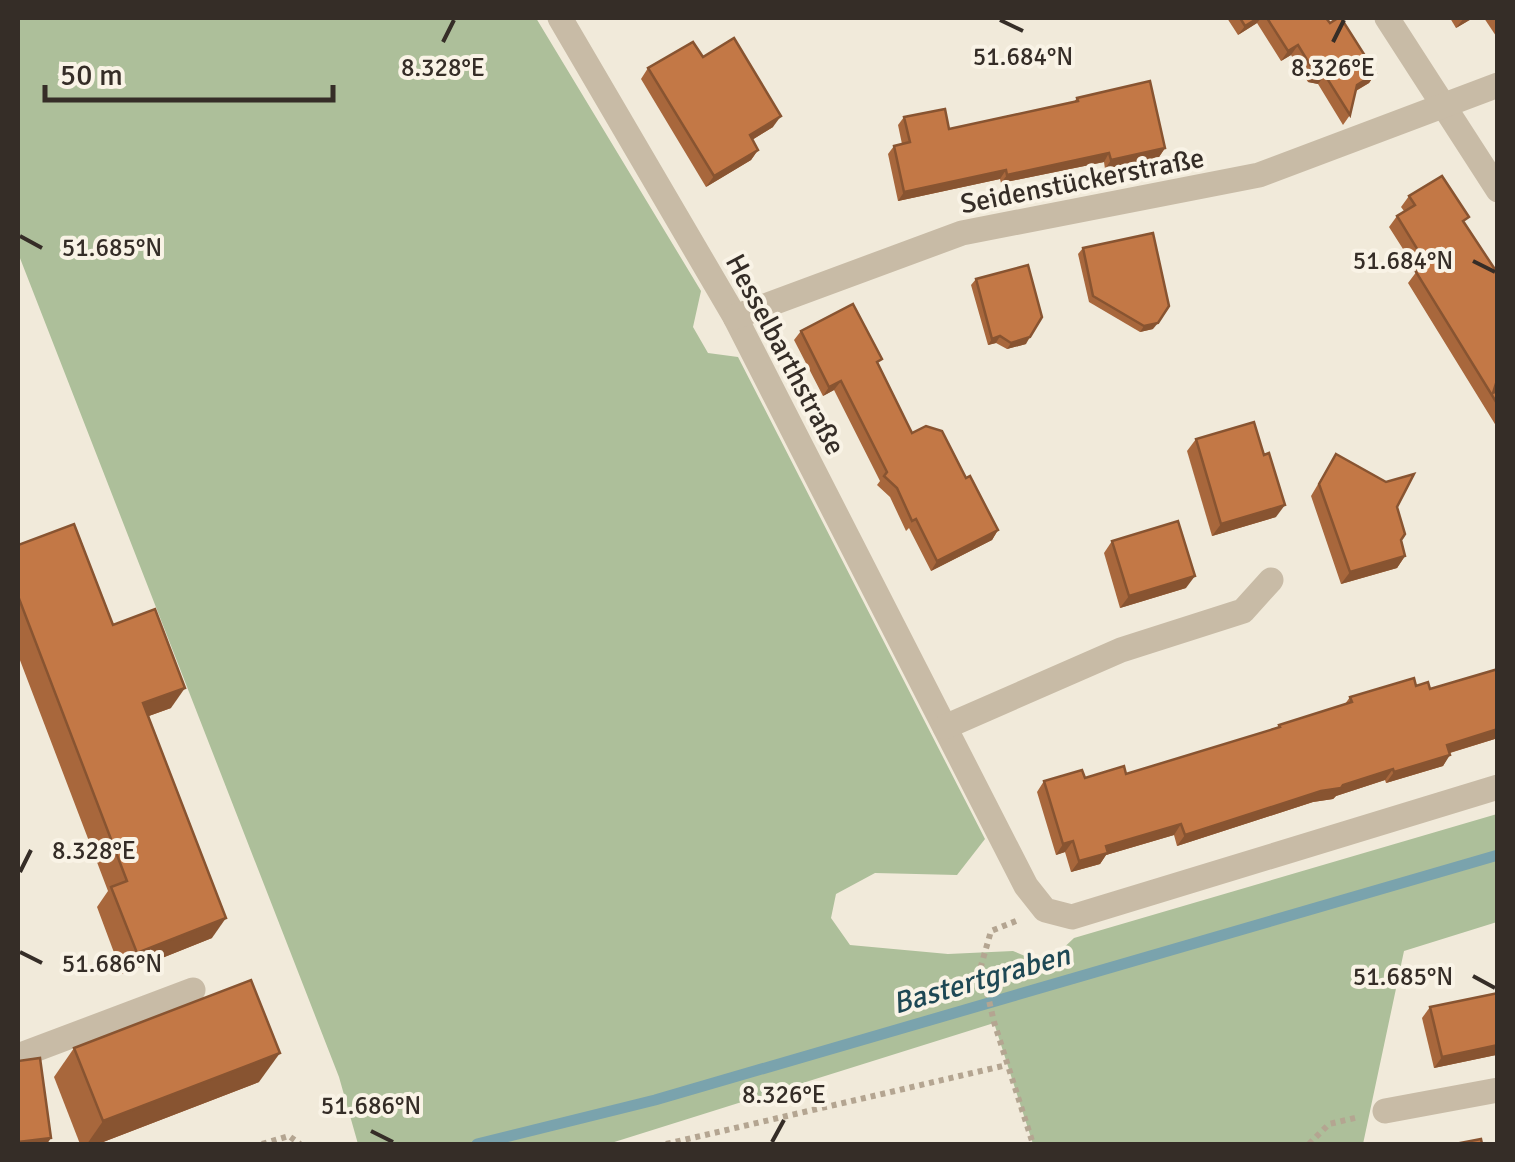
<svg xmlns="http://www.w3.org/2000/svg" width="1515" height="1162" font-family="Signika,sans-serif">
	<rect width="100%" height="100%" fill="#f1eada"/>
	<polygon fill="#adbf9a" points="18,18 536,18 701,291 693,327 708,353 738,357 985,839 957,875 875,873 836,894 831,918 850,945 948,954 1013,951 1032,959 1056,955 1074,938 1497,814 1497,922 1404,951 1363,1144 1033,1144 994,1023 608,1144 358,1144 339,1077 18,253"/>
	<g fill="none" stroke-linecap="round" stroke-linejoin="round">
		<polyline stroke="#7aa3ad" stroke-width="11" points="477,1144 655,1100 1498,855"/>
		<g stroke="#b4a591" stroke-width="6" stroke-dasharray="5 5" stroke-linecap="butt">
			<polyline points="1016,921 991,931 981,966 994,1022 1033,1144"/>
			<polyline points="262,1144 289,1136 300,1144"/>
			<polyline points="666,1144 1007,1065"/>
			<polyline points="1309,1144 1329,1124 1359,1117"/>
		</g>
		<g stroke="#c8bba6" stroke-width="25">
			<polyline points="560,18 735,317 1026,886 1045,910 1072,917 1498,787"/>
			<polyline points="1387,18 1498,190"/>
			<polyline points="735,317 962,233 1259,175 1498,85"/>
			<polyline points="945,727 1121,650 1243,611 1271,580"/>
			<polyline points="18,1056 193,990"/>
			<polyline points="1385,1111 1498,1090"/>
		</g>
	</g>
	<g fill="#a8673c">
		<polygon points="1227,18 1326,18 1376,73 1369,83 1356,91 1350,115 1343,125 1318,84 1308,82 1291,55 1281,61 1257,23 1238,35"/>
		<polygon points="1450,18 1473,18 1456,28"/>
		<polygon points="1484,18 1498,18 1498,39"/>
		<polygon points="703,57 773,127 752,140 758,150 751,160 706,187 641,79 648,68"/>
		<polygon points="1077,98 1165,148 1159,157 1105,169 1104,162 1001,183 1000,179 898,201 888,154 894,146 902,144 898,125 904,117 949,129 1074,102"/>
		<polygon points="1409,196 1465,223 1493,393 1498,390 1498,429 1408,283 1417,271 1389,227 1397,216 1404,211 1401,207"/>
		<polygon points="1083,248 1153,329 1140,332 1089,302 1078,254"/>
		<polygon points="976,279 1026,344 1007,349 996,343 988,345 971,285"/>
		<polygon points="801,331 878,365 912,433 966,478 998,530 992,540 931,571 909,528 906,531 890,497 877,485 880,481 834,390 823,396 794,340"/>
		<polygon points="1196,439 1276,517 1212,536 1187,451"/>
		<polygon points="1336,454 1397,507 1401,540 1405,556 1397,568 1341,584 1311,496"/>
		<polygon points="1112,541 1186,588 1120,608 1104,553"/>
		<polygon points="18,545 113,625 171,708 149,716 212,938 122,974 97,907 108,891 18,655"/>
		<polygon points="1498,669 1498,738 1450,753 1443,766 1386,783 1385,780 1336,796 1333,799 1313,802 1177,846 1174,835 1106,855 1100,864 1071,872 1065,852 1056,855 1037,792 1044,781 1126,774 1277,728 1279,725 1345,704 1350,697 1416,686 1430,689"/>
		<polygon points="1498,993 1498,1052 1496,1055 1434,1068 1422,1018 1430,1007"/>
		<polygon points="74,1048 259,1082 98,1144 80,1144 54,1077"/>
	</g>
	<g fill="#885431">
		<polygon points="1258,18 1261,18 1257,23 1238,35 1245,26"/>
		<polygon points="1464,18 1473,18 1456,28"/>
		<polygon points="1298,45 1291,55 1281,61 1288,51"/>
		<polygon points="1315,73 1325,75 1318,84 1308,82"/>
		<polygon points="1376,73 1369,83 1350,94 1357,85"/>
		<polygon points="781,116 773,127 742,146 750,135"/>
		<polygon points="1165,148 1159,157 1105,169 1111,160"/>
		<polygon points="758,150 751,160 706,187 714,176"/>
		<polygon points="1109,153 1104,162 1001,183 1007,175"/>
		<polygon points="1006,170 1000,179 898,201 904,192"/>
		<polygon points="1158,323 1153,329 1140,332 1144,326"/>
		<polygon points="1000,336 996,343 988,345 992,339"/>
		<polygon points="1030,337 1026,344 1007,349 1011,343"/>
		<polygon points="841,381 834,390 823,396 829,387"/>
		<polygon points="1285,505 1276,517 1212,536 1221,524"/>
		<polygon points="998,530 992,540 931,571 937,561"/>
		<polygon points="1405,556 1397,568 1341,584 1350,572"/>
		<polygon points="1195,576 1186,588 1120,608 1129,596"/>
		<polygon points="185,688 171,708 129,723 143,703"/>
		<polygon points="1498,729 1498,738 1439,756 1447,745"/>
		<polygon points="1450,755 1443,766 1386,783 1394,772"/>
		<polygon points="1393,769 1385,780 1336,796 1333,799 1313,802 1177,846 1185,835"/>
		<polygon points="1181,824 1174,835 1106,855 1100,864 1071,872 1079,861 1106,846"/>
		<polygon points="1073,841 1065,852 1056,855 1063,844"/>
		<polygon points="226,918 212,938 122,974 137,953"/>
		<polygon points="1498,1045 1496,1055 1434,1068 1442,1057"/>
		<polygon points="280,1053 259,1082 98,1144 87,1144 103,1121"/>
		<polygon points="51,1138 47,1144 18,1144 18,1142"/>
	</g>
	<g fill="#c37846" stroke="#885431" stroke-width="2.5">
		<polygon points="1240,18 1258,18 1245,26"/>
		<polygon points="1267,18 1326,18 1330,23 1338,18 1341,18 1376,73 1357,85 1350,115 1325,75 1315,73 1298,45 1288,51"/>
		<polygon points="734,38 781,116 750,135 758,150 714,176 648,68 693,42 703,57"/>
		<polygon points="1150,81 1165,148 1111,160 1109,153 1007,175 1006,170 904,192 894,146 910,142 904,117 945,109 949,129 1078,101 1077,98"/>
		<polygon points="1442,176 1469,217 1463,221 1498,274 1498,377 1493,393 1498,390 1498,405 1416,272 1427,265 1397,216 1415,205 1409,196"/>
		<polygon points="1153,233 1169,306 1158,323 1144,326 1093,296 1083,248"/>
		<polygon points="1028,265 1042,317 1030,337 1011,343 1000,336 992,339 976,279"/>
		<polygon points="853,304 882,359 877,362 912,433 926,426 942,431 966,478 970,476 998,530 937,561 916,519 912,521 897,488 884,476 887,472 841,381 829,387 801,331"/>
		<polygon points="1254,422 1264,455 1269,453 1285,505 1221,524 1196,439"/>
		<polygon points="1336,454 1386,482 1414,474 1397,507 1405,534 1401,540 1405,556 1350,572 1319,484"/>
		<polygon points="1178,521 1195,576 1129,596 1112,541"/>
		<polygon points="74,524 113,625 155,609 185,688 143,703 226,918 137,953 111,887 127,881 18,596 18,545"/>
		<polygon points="1498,669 1498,729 1447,745 1450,755 1394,772 1393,769 1343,785 1341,788 1321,791 1185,835 1181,824 1106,846 1108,853 1079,861 1073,841 1063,844 1044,781 1082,770 1085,778 1124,766 1126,774 1280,727 1279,725 1352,702 1350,697 1414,678 1416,686 1428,682 1430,689"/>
		<polygon points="251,980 280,1053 103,1121 74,1048"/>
		<polygon points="1498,993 1498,1045 1442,1057 1430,1007"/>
		<polygon points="40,1058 51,1138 18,1142 18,1061"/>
		<polygon points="1481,1139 1482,1144 1455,1144"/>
	</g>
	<path fill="none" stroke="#352d27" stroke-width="4" d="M1000 20 1023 31M443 42 454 20M1333 42 1344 20M20 236 42 248M1473 261 1495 272M20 872 31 850M20 952 42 963M1473 976 1495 988M371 1131 393 1142M772 1142 784 1120"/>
	<g text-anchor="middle" stroke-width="8" stroke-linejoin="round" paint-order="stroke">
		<g font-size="28" fill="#352d27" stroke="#f9f3e6">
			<text transform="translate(1082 180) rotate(-11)" y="10">Seidenstückerstraße</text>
			<text transform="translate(786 354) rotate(62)" y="10">Hesselbarthstraße</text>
		</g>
		<g font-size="30" font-style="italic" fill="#1e4855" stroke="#f9f3e6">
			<text transform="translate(981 979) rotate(-16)" y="10">Bastertgraben</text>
		</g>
	</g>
	<g font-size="25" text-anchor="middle" fill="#352d27" stroke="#f9f3e6" stroke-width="8" stroke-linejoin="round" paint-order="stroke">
		<text x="1023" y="65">51.684°N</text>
		<text x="443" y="76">8.328°E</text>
		<text x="1333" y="76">8.326°E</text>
		<text x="112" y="256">51.685°N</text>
		<text x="1403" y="269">51.684°N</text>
		<text x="94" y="859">8.328°E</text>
		<text x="112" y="972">51.686°N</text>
		<text x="1403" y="985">51.685°N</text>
		<text x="784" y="1103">8.326°E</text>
		<text x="371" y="1114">51.686°N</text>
	</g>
	<rect width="1515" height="1162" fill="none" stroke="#352d27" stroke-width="40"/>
	<path d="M45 85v15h288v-15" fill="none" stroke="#352d27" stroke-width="5"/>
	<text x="60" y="85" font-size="30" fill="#352d27" stroke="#f9f3e6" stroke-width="8" paint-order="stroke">50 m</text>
</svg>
